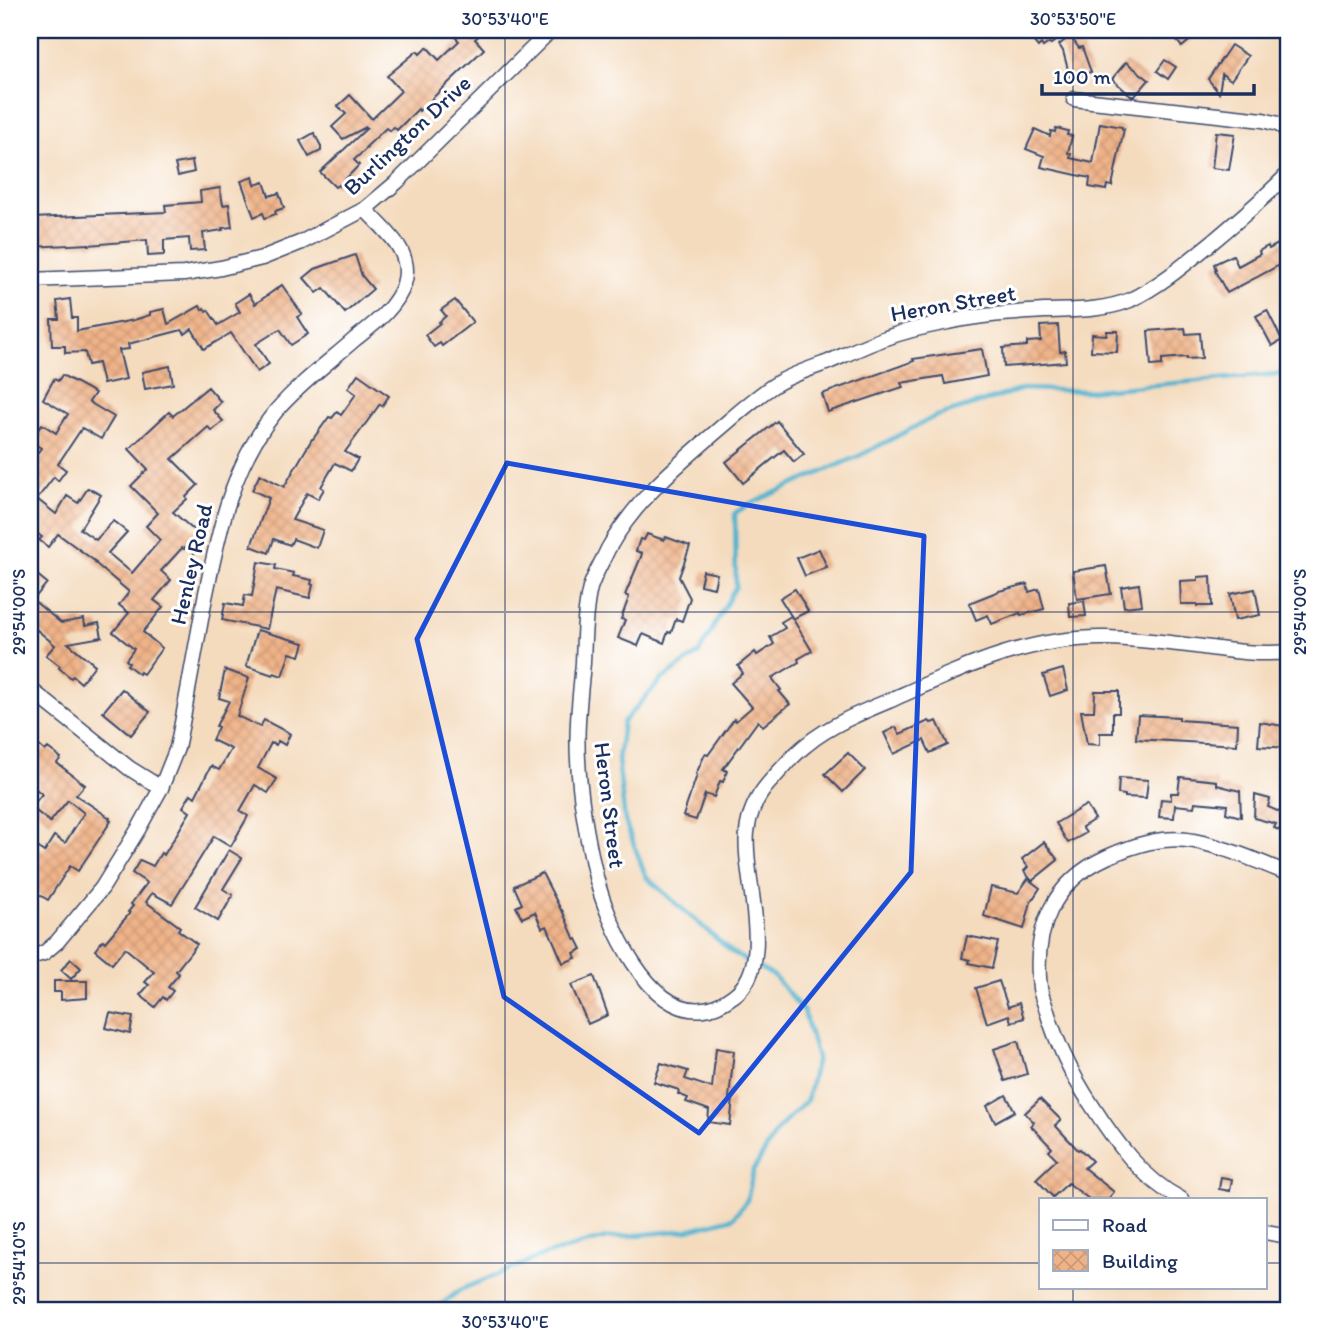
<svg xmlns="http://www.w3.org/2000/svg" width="1319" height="1341" font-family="Itim,sans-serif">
	<defs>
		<pattern id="building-cross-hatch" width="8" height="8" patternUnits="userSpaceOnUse" patternTransform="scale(1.75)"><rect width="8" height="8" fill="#f0b388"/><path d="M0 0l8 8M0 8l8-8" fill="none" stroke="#cd9a78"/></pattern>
	</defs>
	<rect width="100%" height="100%" fill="#fff"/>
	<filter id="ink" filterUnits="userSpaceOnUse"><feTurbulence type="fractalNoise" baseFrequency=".0143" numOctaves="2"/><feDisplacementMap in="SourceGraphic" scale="14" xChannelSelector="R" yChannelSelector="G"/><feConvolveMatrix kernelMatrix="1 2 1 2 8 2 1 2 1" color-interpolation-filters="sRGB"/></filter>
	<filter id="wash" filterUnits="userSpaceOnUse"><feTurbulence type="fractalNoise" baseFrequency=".00686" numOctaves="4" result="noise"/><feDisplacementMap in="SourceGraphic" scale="28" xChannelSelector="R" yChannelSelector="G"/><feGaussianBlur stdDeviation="1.57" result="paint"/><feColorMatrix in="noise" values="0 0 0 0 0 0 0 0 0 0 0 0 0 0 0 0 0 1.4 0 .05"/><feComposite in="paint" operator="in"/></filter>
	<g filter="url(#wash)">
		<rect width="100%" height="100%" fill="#f4dbbe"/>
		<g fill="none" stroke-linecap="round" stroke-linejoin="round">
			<polyline stroke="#4fb2ce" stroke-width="4.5" points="433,1311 460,1290 547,1254 607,1238 688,1230 733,1218 747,1200 753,1171 778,1129 807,1100 817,1058 804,1012 774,976 734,954 646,877 625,821 618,760 623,722 661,680 699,653 713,628 736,586 735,513 751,503 861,455 934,417 1023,389 1086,391 1289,373"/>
		</g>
		<g id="blocks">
			<g fill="url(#building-cross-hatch)">
				<polygon points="449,30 485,30 475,39 484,49 419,111 418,109 397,130 394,127 390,131 386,128 366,147 367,148 354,160 359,165 339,186 338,185 335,187 320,172 367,128 366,127 343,139 332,127 346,114 338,106 350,95 372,119 401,91 387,76 417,51 420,54 427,47 439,60 459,41"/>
				<polygon points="1024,30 1070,30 1051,44 1049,43 1043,47 1041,44 1038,47"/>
				<polygon points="1168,30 1202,30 1182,47"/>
				<polygon points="1070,36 1079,48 1082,47 1091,72 1070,77 1063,51 1059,45"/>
				<polygon points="1231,45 1248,56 1231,80 1222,74 1219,93 1208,79"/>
				<polygon points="1165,60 1176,67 1168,79 1157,71"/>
				<polygon points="1126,62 1149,80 1135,96 1131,96 1112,79"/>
				<polygon points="1100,123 1122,127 1122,129 1124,129 1112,186 1107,185 1106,190 1089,187 1090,178 1041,167 1044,156 1026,149 1035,129 1050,136 1051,131 1055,132 1056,128 1068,131 1067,135 1072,136 1068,153 1071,154 1070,158 1093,163"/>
				<polygon points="1216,132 1235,134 1229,170 1212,168"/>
				<polygon points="314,133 321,146 321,151 309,157 300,141"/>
				<polygon points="192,161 194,172 178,176 175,164"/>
				<polygon points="253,177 255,185 264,182 269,196 279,193 284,208 275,211 276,214 265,218 263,213 254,217 241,181"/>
				<polygon points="220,188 223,205 229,204 232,227 222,228 223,230 203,233 205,250 190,251 189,238 164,240 164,255 148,256 147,240 89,245 89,244 30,247 30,219 33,219 33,218 166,212 165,205 201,202 200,191"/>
				<polygon points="1289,238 1289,260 1227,293 1215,271 1216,270 1214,264 1233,255 1238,266 1260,254 1259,251 1268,246 1269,249"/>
				<polygon points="355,255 362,276 373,289 345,313 324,288 317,293 304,278 315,269"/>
				<polygon points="282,285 302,314 297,317 308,334 291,345 280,329 256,344 269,364 257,372 231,333 204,349 192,329 185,334 182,330 128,344 129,349 119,350 126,379 103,384 98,363 88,365 85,352 65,353 65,346 52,346 51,319 59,319 57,301 70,299 72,318 77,318 77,331 134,320 150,315 150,312 164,309 168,324 200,306 202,310 204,308 206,311 208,310 218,325 240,312 235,303 249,294 255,304"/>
				<polygon points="455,300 473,322 442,346 440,343 434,347 425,335 440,323 439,322 446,316 441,310"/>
				<polygon points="1267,310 1282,340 1272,346 1256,316"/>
				<polygon points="1058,325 1060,352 1065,351 1066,362 1004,367 1003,348 1027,346 1027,342 1041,341 1040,326"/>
				<polygon points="1185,328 1186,334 1200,333 1202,358 1187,359 1187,357 1162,359 1162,365 1151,366 1148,331"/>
				<polygon points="1107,331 1118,331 1117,352 1091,351 1092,334 1107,335"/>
				<polygon points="982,349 987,376 945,384 943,376 901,383 903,387 828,412 822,394 914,361 913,359"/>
				<polygon points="170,366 173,384 145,389 142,372"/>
				<polygon points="358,374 389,396 382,406 380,404 345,452 358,459 351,471 335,463 321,487 324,489 318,499 307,493 292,520 323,530 317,548 293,539 290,545 274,539 269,553 251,546 269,498 252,490 260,474 284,487 312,439 313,439 329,417 332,418 337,412 341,415 356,394 348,388"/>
				<polygon points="62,375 95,393 89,402 114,417 101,439 82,428 58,464 66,470 58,481 54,477 37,499 56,514 67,496 78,503 88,488 101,495 80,529 96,540 113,521 127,532 108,553 132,573 160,540 146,526 158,513 131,486 148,469 129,449 169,412 173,416 208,387 221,402 213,410 223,421 212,431 208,427 172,459 198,485 186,497 187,499 173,512 198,534 194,553 187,546 184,549 182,548 161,571 171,580 154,600 163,607 143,632 162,648 143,674 140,672 139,674 127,665 129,663 126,660 134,649 113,632 129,613 119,605 129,592 95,563 96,562 58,534 48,547 39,540 42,537 30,528 30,463 41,448 30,441 42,424 56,433 68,414 43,399 54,379 58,381"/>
				<polygon points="777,421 804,454 794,462 784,450 743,483 726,462"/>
				<polygon points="647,534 664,540 666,537 690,546 679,577 690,598 682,621 676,619 671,633 668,632 664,643 643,634 638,646 618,638 625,620 621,619 629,597 625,595 641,557 642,553 636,551 640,539 644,540"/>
				<polygon points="819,549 827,567 805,576 797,558"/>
				<polygon points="258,562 276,565 275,569 294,573 293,576 312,580 311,584 313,585 310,598 276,590 267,629 222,620 225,603 243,606 245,595 252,596"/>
				<polygon points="1106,566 1111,594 1077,599 1073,571"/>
				<polygon points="30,569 47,583 33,600 61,623 84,619 85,626 99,623 102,637 68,643 95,665 81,683 73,676 71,678 59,668 60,666 46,655 55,645 37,630 30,638"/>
				<polygon points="703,571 717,574 714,588 700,585"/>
				<polygon points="1211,576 1212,606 1197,606 1197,604 1181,604 1180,581 1198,580 1198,577"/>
				<polygon points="1027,584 1029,592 1039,589 1044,609 1021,615 1020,613 992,624 988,615 976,620 969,603 999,591"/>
				<polygon points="1139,584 1142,605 1124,607 1121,587"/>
				<polygon points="795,589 808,611 793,619 780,598"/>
				<polygon points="1255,589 1260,615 1235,620 1230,594"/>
				<polygon points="1084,601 1086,616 1070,617 1069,603"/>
				<polygon points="791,616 812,651 798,659 799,662 772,678 781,690 779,691 790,704 763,726 758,721 723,769 727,771 723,782 720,781 714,797 705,794 696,820 683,816 697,775 696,774 705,754 708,755 734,719 736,721 752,707 731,683 743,673 738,666 755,652 757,655 774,644 770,637 785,628 781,622"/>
				<polygon points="257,630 304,643 300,656 290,653 282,676 274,673 273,675 246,666"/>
				<polygon points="1063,669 1068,690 1050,696 1043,675"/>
				<polygon points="225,670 249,678 237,716 260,727 264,720 289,733 290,734 285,745 278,741 276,745 271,743 258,768 277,779 268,793 255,785 240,811 248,816 231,846 214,836 172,904 152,893 146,902 180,927 178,930 197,944 176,971 179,974 168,987 173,991 166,1000 163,997 155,1007 140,995 149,985 145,982 154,972 125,948 112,964 95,950 103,940 105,942 130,913 128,912 133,906 131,904 147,883 132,873 140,860 153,866 161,853 164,855 190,812 183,807 191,794 195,797 211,766 219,770 231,749 212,740 218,727 216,726 229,701 219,698"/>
				<polygon points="122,689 150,712 131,735 103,712"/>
				<polygon points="1095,691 1119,691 1119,713 1113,713 1113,733 1100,733 1100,745 1087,744 1081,711 1094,711"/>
				<polygon points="1138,715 1179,717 1179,720 1238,724 1237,745 1136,739"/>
				<polygon points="929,721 931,723 937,721 948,745 930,753 924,740 894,754 884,733 896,727 900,734"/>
				<polygon points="1260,722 1289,727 1289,748 1258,746"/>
				<polygon points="30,738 45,751 48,748 61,758 57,763 85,785 76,795 110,818 109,820 111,821 78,871 70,866 48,900 30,889 30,841 44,852 54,836 65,843 84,813 68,800 50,822 31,807 42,794 30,784"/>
				<polygon points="848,753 865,770 843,792 825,774"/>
				<polygon points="1180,777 1217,781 1217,785 1240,791 1241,817 1226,813 1227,805 1195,802 1194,807 1175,805 1174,818 1159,817 1161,799 1171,800 1171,793 1178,793"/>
				<polygon points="1119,778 1148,780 1146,798 1125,797 1125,795 1118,794"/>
				<polygon points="1255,795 1270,799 1268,807 1289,816 1289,834 1274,828 1276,824 1254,818"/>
				<polygon points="1086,805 1095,819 1082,827 1086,833 1068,843 1056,823"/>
				<polygon points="1044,842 1058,860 1032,881 1024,871 1028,867 1022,859"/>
				<polygon points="229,850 242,858 223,889 233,895 218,921 195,907"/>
				<polygon points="542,873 561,910 562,910 575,940 577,939 582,949 574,953 576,958 563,963 547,926 542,928 535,912 522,918 516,907 522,904 514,886"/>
				<polygon points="1028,879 1040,888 1031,902 1024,929 984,916 991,887 1018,893"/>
				<polygon points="967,936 998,942 992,968 969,963 970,960 962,958"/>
				<polygon points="71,959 81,968 71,979 61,970"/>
				<polygon points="594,976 608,1015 588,1024 571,985"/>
				<polygon points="54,981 87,981 87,998 61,1000 61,992 54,992"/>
				<polygon points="999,981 1008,1007 1019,1003 1024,1018 1011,1022 1009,1015 987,1023 976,988"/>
				<polygon points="110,1013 133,1017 130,1034 106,1028"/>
				<polygon points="1018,1041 1027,1074 1005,1081 994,1049"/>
				<polygon points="716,1048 734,1051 729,1098 733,1099 730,1125 708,1122 709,1110 686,1102 688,1098 678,1094 679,1090 654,1082 661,1063 688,1071 685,1079 712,1088"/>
				<polygon points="1006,1095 1015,1111 995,1122 987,1106"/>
				<polygon points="1040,1099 1061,1120 1055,1125 1078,1150 1080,1149 1092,1161 1084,1168 1114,1192 1108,1199 1089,1199 1068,1183 1053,1197 1036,1179 1057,1159 1049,1151 1052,1148 1031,1126 1034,1122 1025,1113"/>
				<polygon points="1221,1177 1232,1179 1230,1191 1219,1189"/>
			</g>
		</g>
	</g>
	<g filter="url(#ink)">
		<use href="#blocks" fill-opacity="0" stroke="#3c496c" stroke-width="2"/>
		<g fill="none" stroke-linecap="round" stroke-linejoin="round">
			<g stroke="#3c496c" stroke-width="17">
				<g id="street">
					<polyline points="1277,30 1289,38"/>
					<polyline points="1074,99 1263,120 1278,124 1289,131"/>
					<path d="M1289 173C1267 196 1242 217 1217 238 1190 260 1162 285 1130 300 1104 311 1072 310 1044 311 1012 313 980 315 948 322 927 326 905 331 886 338 865 345 845 355 826 363 809 369 791 375 776 384 755 397 736 415 717 431 676 466 634 502 608 549 602 562 594 575 590 588 584 612 584 639 583 663 580 695 576 728 578 760 580 800 587 839 596 877 607 921 648 1017 704 1009 714 1008 725 1002 733 996 778 965 742 878 747 832 749 813 756 798 768 784 780 771 792 756 806 745 830 725 862 712 891 700 962 668 1028 636 1107 638 1139 639 1172 643 1203 647 1232 651 1260 655 1289 652"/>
					<polyline points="30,280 184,274 221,268 262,258 302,242 365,209 397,182 551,30"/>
					<polyline points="30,689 129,768 161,788"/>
					<path d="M30 957 44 953 57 942 102 888 139 828 161 788 177 748 182 723C189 683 197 643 204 603 218 535 231 465 276 411 299 384 329 362 355 339 374 324 396 308 404 284 414 251 385 231 365 209"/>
					<path d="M1181 1199C1142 1179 1114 1140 1091 1104 1072 1075 1056 1042 1046 1008 1044 1002 1041 995 1040 988 1033 930 1052 882 1107 857 1134 845 1164 835 1194 841 1225 847 1260 862 1289 874"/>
					<polyline points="1265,1232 1289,1236"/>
				</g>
			</g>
			<use href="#street" stroke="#fff" stroke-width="14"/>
		</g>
	</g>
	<path fill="none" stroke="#1d4ed8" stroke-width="5" stroke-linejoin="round" d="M507 463 924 536 911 872 699 1133 504 997 417 639Z"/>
	<path fill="none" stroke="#1b2f5e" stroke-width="2" stroke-opacity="0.45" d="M505 30V1311M1073 30V1199M30 612H1289M30 1263H1041M1265 1263H1289M1073 1287V1311"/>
	<g text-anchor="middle" stroke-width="6" stroke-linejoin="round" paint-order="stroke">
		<g font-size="23" fill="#1b2f5e" stroke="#fff">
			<text transform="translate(407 135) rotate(-43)" y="8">Burlington Drive</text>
			<text transform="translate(953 303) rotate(-10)" y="8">Heron Street</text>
			<text transform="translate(191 564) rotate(-77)" y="8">Henley Road</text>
			<text transform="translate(610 805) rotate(83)" y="8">Heron Street</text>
		</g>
	</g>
	<rect width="1319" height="1341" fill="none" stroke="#fff" stroke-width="77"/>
	<rect x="1039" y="1198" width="228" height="91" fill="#ffffff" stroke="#a4acbf" stroke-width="2"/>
	<rect x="1053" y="1220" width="35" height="10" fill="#ffffff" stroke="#a4acbf" stroke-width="2"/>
	<text x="1102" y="1232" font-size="21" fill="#1b2f5e">Road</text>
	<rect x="1053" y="1250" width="35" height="21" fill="url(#building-cross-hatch)" stroke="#a4acbf" stroke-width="2"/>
	<text x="1102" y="1268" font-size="21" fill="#1b2f5e">Building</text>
	<path d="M1042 84v10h212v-10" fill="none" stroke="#1b2f5e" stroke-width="3.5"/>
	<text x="1053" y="84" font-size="21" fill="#1b2f5e" stroke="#ffffff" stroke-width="5" paint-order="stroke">100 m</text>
	<rect x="38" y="38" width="1242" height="1264" fill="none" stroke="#1b2f5e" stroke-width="2.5"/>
	<g font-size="18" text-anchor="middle" fill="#1b2f5e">
		<text x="505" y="25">30°53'40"E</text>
		<text x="1073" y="25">30°53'50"E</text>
		<text transform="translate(19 612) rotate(-90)" y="6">29°54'00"S</text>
		<text transform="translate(1300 612) rotate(-90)" y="6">29°54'00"S</text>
		<text transform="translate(19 1263) rotate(-90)" y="6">29°54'10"S</text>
		<text x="505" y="1328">30°53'40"E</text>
	</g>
</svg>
